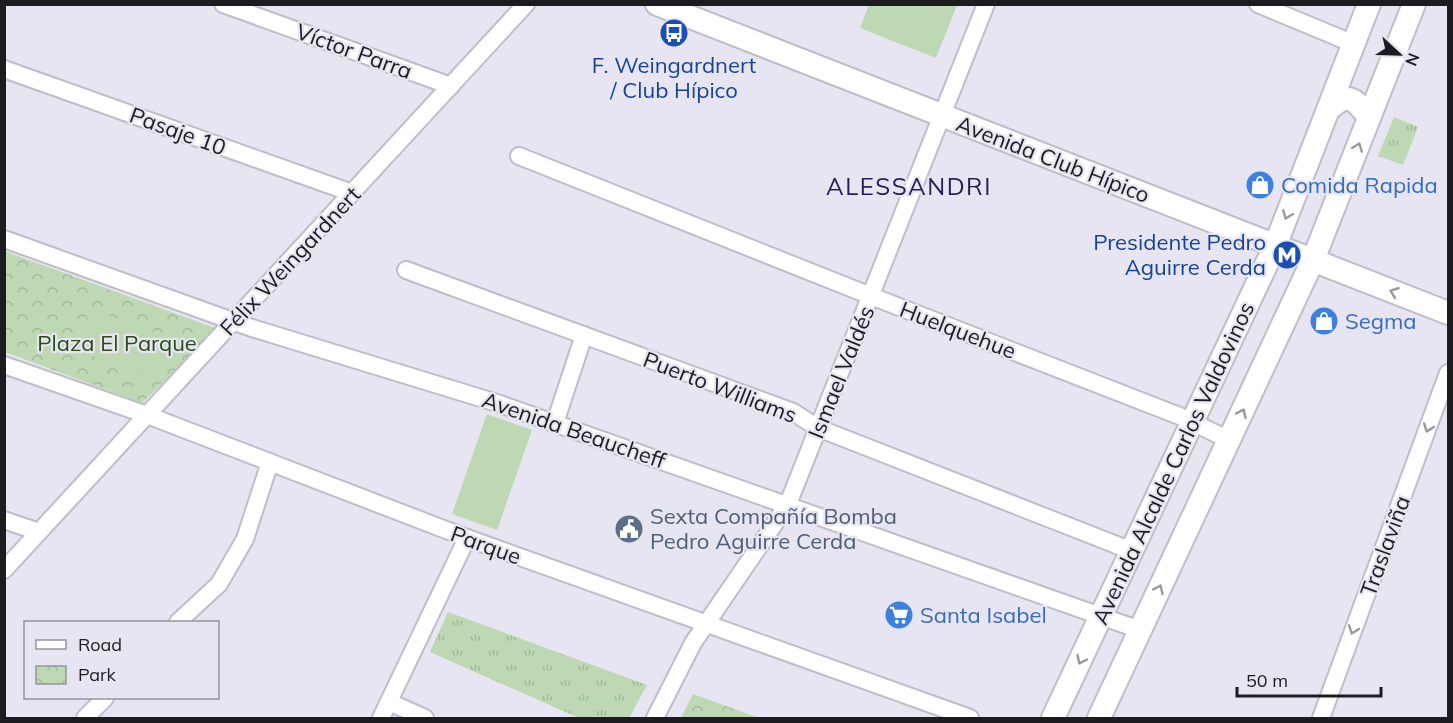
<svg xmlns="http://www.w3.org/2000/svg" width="1453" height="723" font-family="Mulish,sans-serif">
	<defs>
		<pattern id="grass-tufts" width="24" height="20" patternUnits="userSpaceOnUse" patternTransform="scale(1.5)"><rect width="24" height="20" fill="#bdd8b2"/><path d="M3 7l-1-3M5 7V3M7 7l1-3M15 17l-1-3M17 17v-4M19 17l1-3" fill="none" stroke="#a2b999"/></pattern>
		<pattern id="park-crowns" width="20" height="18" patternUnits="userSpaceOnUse" patternTransform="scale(1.5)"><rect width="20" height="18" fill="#bdd8b2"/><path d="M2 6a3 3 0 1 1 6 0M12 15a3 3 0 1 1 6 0" fill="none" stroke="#a2b999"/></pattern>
	</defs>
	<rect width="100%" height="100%" fill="#e6e5f1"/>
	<g fill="url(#grass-tufts)">
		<polygon points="1394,117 1418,127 1403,165 1378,156"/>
		<polygon points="448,612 647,685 629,718 579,718 430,652"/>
	</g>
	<g fill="url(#park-crowns)">
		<polygon points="4,251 218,329 142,403 5,352"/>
		<polygon points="693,694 759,718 681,718"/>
	</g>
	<g fill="#bdd8b2">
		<polygon points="869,5 869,4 957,5 936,58 860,28"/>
		<polygon points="91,309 171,338 156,379 76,350"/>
		<polygon points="487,414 532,430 497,530 452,514"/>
	</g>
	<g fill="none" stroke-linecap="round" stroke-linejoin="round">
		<g stroke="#bebdc8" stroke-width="20">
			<g id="street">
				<polyline points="223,4 451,86"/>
				<polyline points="1258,4 1354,44"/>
				<polyline points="4,69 352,193"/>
				<polyline points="519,156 871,296 1182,417 1229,440"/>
				<polyline points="4,239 252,328 497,403 1140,630"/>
				<polyline points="406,270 793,412 818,428 1132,551"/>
				<polyline points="4,365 147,415 467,538 970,718"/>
				<polyline points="555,423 584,335"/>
				<polyline points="4,520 39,532"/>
				<polyline points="4,570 526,4"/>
				<polyline points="178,622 219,584 245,539 270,462"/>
				<polyline points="389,702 425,718"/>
				<polyline points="85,718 105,698"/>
				<polyline points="381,718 467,538"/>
				<polyline points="655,718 693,643 788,504 986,4"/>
				<polyline points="1321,718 1448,373"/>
			</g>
		</g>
		<g stroke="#bebdc8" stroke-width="26">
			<g id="secondary">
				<polyline points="657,4 1448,313"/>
				<path d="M1329 109C1349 91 1354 99 1369 117"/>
				<polyline points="1053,718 1275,246 1369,4"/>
				<polyline points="1099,718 1313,260 1414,4"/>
			</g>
		</g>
		<use href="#street" stroke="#fff" stroke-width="16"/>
		<use href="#secondary" stroke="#fff" stroke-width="22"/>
	</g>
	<defs><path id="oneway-chevron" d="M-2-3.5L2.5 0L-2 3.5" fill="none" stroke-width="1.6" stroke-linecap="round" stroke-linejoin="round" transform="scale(1.5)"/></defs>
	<g stroke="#99999b">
		<use href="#oneway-chevron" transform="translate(1358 147) rotate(-69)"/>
		<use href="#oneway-chevron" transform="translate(1287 215) rotate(111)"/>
		<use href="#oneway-chevron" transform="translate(1394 292) rotate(-159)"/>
		<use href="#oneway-chevron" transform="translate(1242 413) rotate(-65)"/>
		<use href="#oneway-chevron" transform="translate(1428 428) rotate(110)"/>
		<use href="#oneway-chevron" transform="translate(1159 589) rotate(-65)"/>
		<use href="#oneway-chevron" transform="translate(1353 630) rotate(110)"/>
		<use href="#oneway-chevron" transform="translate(1081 660) rotate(115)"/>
	</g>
	<defs>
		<g id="bus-disc" transform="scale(1.5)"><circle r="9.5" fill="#1a4fb4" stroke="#e6e5f1"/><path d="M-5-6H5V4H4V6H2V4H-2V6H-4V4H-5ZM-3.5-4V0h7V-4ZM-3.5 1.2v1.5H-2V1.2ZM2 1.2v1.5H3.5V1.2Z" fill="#fff"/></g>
		<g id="shop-disc" transform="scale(1.5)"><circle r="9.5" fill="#3f7fe0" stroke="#e6e5f1"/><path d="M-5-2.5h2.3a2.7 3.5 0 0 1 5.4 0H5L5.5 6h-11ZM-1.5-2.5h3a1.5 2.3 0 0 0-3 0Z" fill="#fff"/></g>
		<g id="metro-disc" transform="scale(1.5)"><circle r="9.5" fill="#1a4fb4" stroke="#e6e5f1"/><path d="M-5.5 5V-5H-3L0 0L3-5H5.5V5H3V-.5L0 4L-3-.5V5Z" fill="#fff"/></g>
		<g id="civic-disc" transform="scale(1.5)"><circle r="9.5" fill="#5c6f8a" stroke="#e6e5f1"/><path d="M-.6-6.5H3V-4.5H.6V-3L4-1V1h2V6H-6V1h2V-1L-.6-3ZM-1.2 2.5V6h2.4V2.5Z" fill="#fff"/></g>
		<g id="supermarket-disc" transform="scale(1.5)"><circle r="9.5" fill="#3f7fe0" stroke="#e6e5f1"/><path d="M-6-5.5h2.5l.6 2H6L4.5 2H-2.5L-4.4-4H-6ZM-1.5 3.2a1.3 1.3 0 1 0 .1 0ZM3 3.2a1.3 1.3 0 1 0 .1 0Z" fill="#fff"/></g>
	</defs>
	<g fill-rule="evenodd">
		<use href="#bus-disc" x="674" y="33"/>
		<use href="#shop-disc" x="1260" y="185"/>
		<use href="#metro-disc" x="1287" y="255"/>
		<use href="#shop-disc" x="1324" y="321"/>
		<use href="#civic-disc" x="629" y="529"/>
		<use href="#supermarket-disc" x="899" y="615"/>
	</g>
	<g text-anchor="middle" stroke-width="4.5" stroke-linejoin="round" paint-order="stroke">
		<g font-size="22" fill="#1c1c20" stroke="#e6e5f1">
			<text transform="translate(354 51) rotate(20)" y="8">Víctor Parra</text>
			<text transform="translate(178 131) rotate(20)" y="8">Pasaje 10</text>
			<text transform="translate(1053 159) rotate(21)" y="8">Avenida Club Hípico</text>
			<text transform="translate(290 261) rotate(-47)" y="8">Félix Weingardnert</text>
			<text transform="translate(958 330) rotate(21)" y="8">Huelquehue</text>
			<text transform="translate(841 372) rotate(-68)" y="8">Ismael Valdés</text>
			<text transform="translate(720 387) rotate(21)" y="8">Puerto Williams</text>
			<text transform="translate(574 430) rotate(19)" y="8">Avenida Beaucheff</text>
			<text transform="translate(1173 463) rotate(-65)" y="8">Avenida Alcalde Carlos Valdovinos</text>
			<text transform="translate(486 545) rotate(20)" y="8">Parque</text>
			<text transform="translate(1385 546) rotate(-70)" y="8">Traslaviña</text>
		</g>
		<g font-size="22" fill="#164399" stroke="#e6e5f1">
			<text x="674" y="73">F. Weingardnert<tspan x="674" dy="25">/ Club Hípico</tspan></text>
			<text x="1266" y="250" text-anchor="end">Presidente Pedro<tspan x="1266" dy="25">Aguirre Cerda</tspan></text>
		</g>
		<g font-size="22" fill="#366cbe" stroke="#e6e5f1" text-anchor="start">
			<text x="1281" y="193">Comida Rapida</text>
			<text x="1345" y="329">Segma</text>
			<text x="920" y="623">Santa Isabel</text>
		</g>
		<g font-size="22" fill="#2a4c18" stroke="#e6e5f1">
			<text x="117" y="351">Plaza El Parque</text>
		</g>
		<g font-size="22" fill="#4e5e75" stroke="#e6e5f1" text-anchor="start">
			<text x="650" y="524">Sexta Compañía Bomba<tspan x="650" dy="25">Pedro Aguirre Cerda</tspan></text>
		</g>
		<g font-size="24" letter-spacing="1.5" fill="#281d57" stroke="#e6e5f1">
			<text x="909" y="195">ALESSANDRI</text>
		</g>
	</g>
	<rect width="1453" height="723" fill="none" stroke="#1c1c20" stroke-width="12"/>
	<rect x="24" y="621" width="195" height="78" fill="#e6e5f1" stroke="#95959d" stroke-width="1.5"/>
	<rect x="36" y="640" width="30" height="9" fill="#ffffff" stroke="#95959d" stroke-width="1.5"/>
	<text x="78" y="651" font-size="18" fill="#1c1c20">Road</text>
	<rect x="36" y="666" width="30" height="18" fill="url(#park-crowns)" stroke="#95959d" stroke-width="1.5"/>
	<text x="78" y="681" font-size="18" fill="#1c1c20">Park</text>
	<g transform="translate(1399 54) rotate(112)" stroke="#e6e5f1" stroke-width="4.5" paint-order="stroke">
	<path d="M0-4.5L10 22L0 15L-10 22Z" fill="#1c1c20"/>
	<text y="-9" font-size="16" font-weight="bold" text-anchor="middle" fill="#1c1c20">N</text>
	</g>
	<path d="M1237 687v9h144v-9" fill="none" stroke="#1c1c20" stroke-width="3"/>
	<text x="1246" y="687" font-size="18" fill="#1c1c20" stroke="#e6e5f1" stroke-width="4.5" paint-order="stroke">50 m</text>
</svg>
